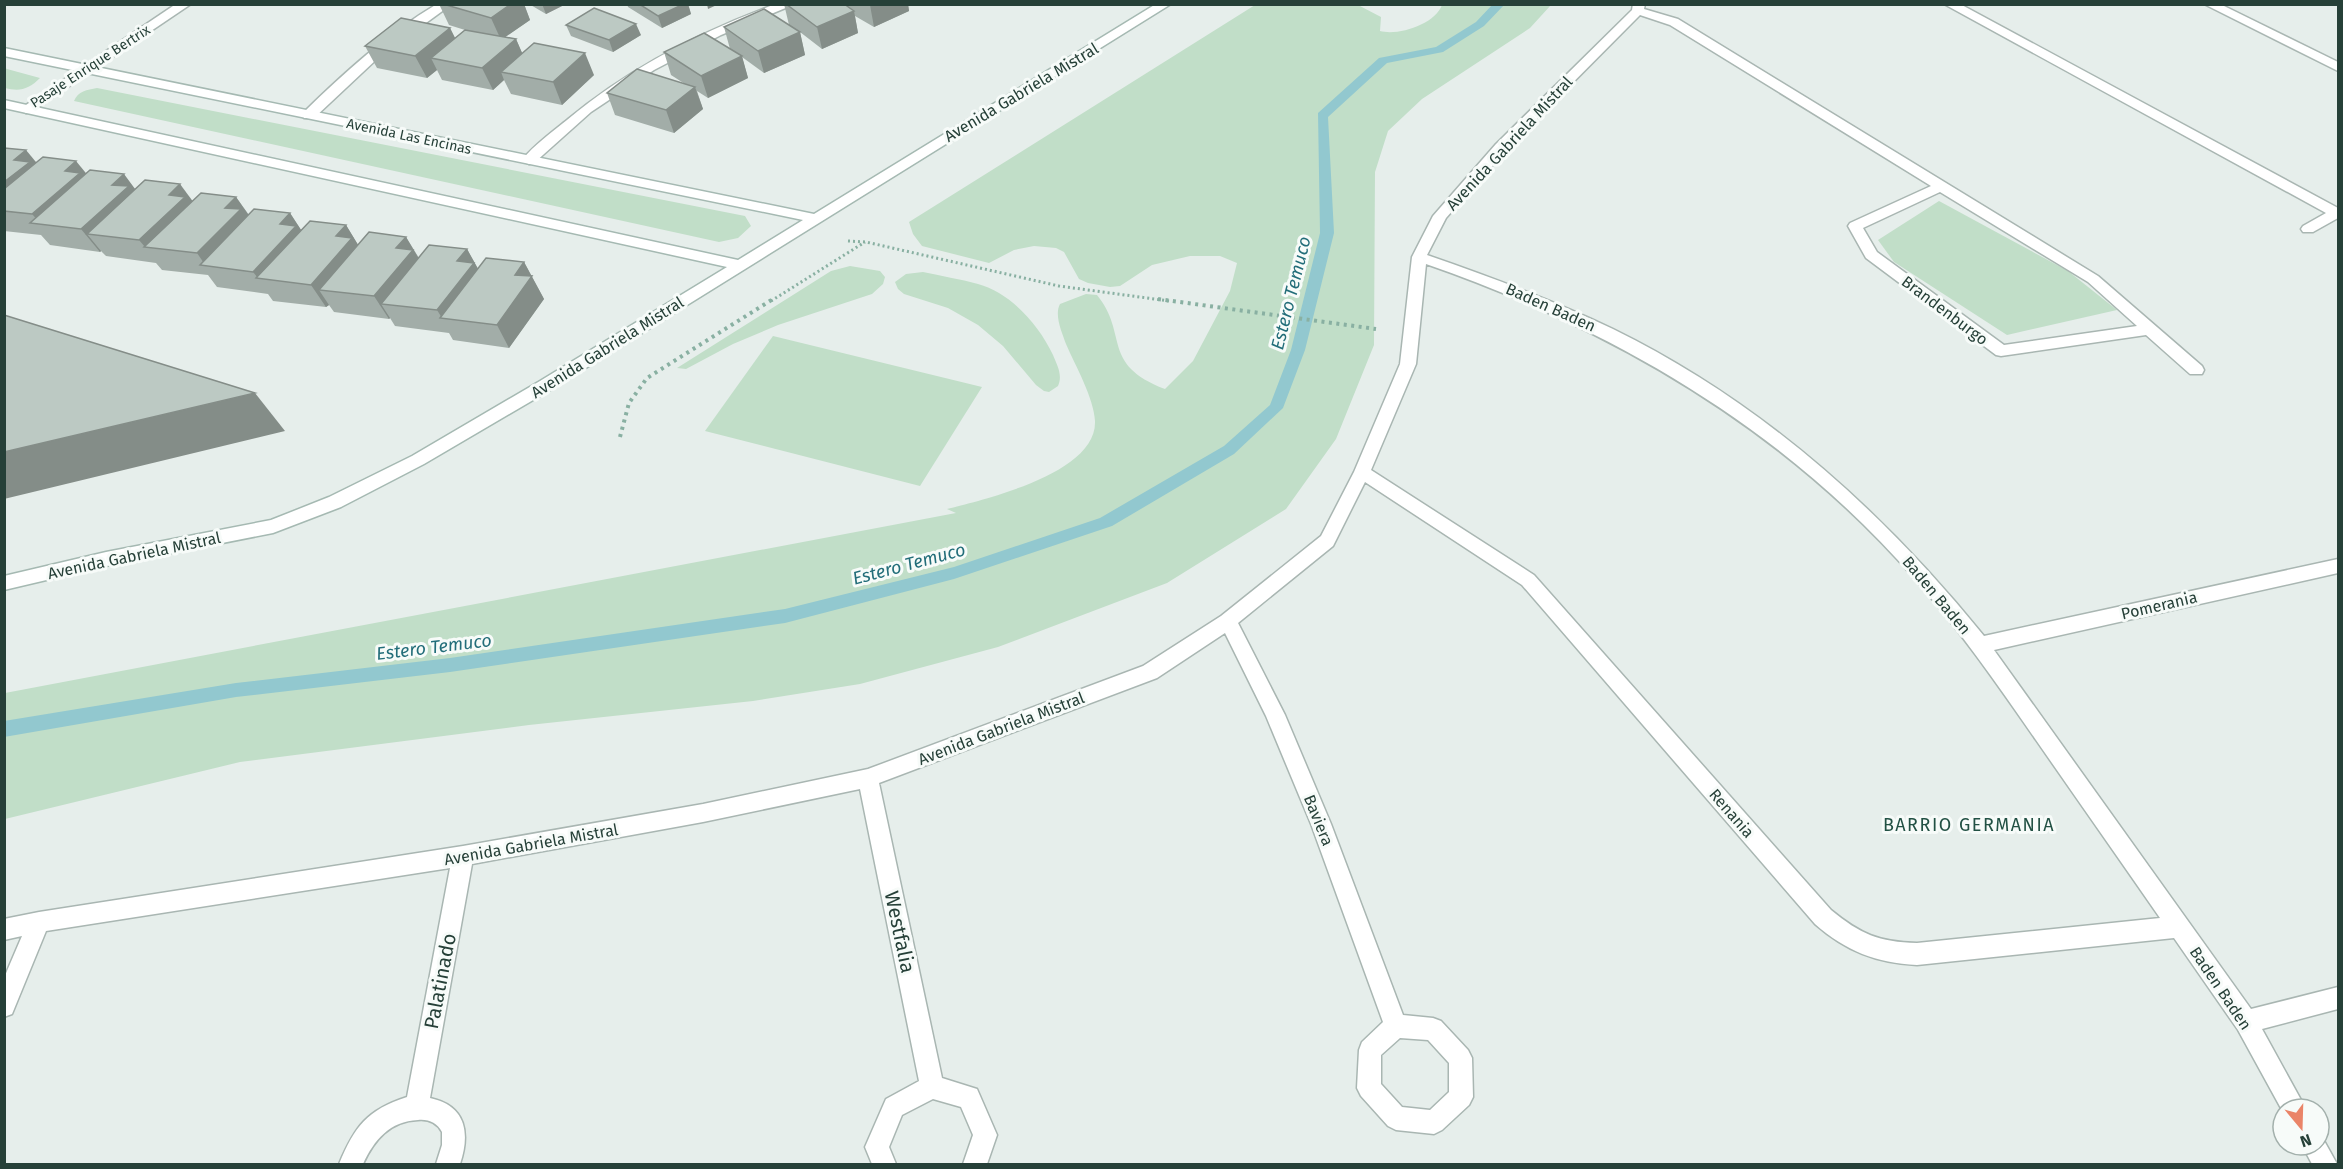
<svg xmlns="http://www.w3.org/2000/svg" width="2343" height="1169" font-family="'Fira Sans',sans-serif">
	<rect width="100%" height="100%" fill="#e6eeeb"/>
	<g fill="#c1dec8">
		<path d="M1255 5H1358L1381 17 1380 31C1399 36 1435 24 1442 5H1551L1530 28 1422 99 1388 131 1375 172 1374 345 1336 439 1286 509 1167 583 998 647 860 684 753 701 529 725 240 762 5 819V693L956 513 947 509C986 499 1097 473 1095 421 1094 398 1075 365 1066 344 1062 333 1054 315 1060 304L1086 294 1097 295C1129 334 1100 364 1165 389L1193 361 1230 291 1237 263 1220 256H1190L1152 265 1120 286 1110 287 1088 283 1079 279 1064 252 1056 248 1034 246 1014 250 989 263 922 246 913 234 909 222Z"/>
		<path d="M5 68 7 69 40 78C29 89 20 92 5 88Z"/>
		<path d="M97 88 745 216 751 226 738 238 719 242 74 101C78 91 87 90 97 88Z"/>
		<polygon points="1939,201 2068,271 2117,310 2007,335 1894,262 1878,240"/>
		<polygon points="850,266 880,271 885,277 883,284 872,294 778,325 733,344 686,369 677,368 831,271"/>
		<path d="M923 272C941 276 960 279 978 284 1011 293 1039 325 1053 355 1057 365 1063 375 1058 386L1049 392 1044 391 1036 385 1003 346 978 325 948 308 904 294 898 289 895 282 906 274Z"/>
		<polygon points="773,336 982,387 920,486 705,431"/>
	</g>
	<g fill="none" stroke-linecap="round" stroke-linejoin="round">
		<polygon fill="#92c8cf" fill-rule="evenodd" points="1493,4 1505,4 1484,26 1443,52 1387,63 1328,117 1334,233 1305,350 1283,408 1234,454 1112,526 954,579 785,623 450,672 236,697 4,737 4,721 236,683 450,658 785,609 954,567 1100,518 1224,446 1270,405 1291,350 1320,233 1318,113 1379,58 1436,47 1476,22"/>
		<g stroke="#a9b6b2" stroke-width="3">
			<g id="street">
				<polygon points="176,4 191,4 31,112 26,113 20,109"/>
				<path d="M437 4H452L378 58 314 118H304L303 115 304 112C345 72 387 34 437 4Z"/>
				<path d="M776 4H795L721 35 654 70 591 112 534 163 529 164 522 160C534 145 552 132 567 120 629 68 700 32 776 4Z"/>
				<path d="M1633 4H1645L1644 9 1678 19 2098 276 2202 366 2204 370 2202 374H2190L2146 335 2001 356 1996 355 1866 258 1848 226 1850 223 1931 186 1670 25 1640 15 1506 150 1446 218 1427 255C1491 277 1552 300 1613 329 1760 401 1882 510 1984 636L2338 559V573L1994 650 2251 1009 2338 987V1009L2262 1029 2306 1109H2283V1112L2238 1030 2174 938 1917 965C1876 963 1846 951 1815 924L1522 585 1365 482 1333 546 1238 623 1285 715 1331 824 1403 1015 1433 1018 1441 1021 1468 1050 1472 1058 1473 1097 1469 1105 1442 1130 1434 1134 1396 1130 1388 1126 1361 1096 1357 1088 1359 1050 1362 1042 1383 1022 1311 824 1266 716 1225 633 1157 678 879 783 942 1078 977 1089 997 1135 987 1164H963L973 1135 961 1107 933 1099 902 1115 889 1147 896 1164H872L865 1147 886 1099 919 1081 860 789 703 822 472 864 430 1098C467 1106 470 1134 460 1164H436L442 1145V1132C437 1123 429 1119 418 1120 390 1121 374 1140 363 1164H339C355 1126 367 1110 407 1097L450 868 46 931 12 1014 4 1017V978L22 936 4 940V919L39 912 463 846 703 804 868 769 1143 666 1221 616 1321 536 1354 472 1400 364 1412 257 1433 216 1496 144 1632 10ZM1940 192 2088 282 2137 326 2004 345 1877 252 1863 228ZM1426 264C1613 329 1782 427 1914 578 1959 629 1997 684 2036 740 2077 799 2119 859 2160 918L1917 943C1879 942 1860 934 1831 910L1534 575 1371 470 1416 364ZM1400 1038 1428 1040 1449 1063V1092L1430 1110 1402 1107 1381 1084V1055Z"/>
				<polygon points="1944,4 1960,4 2338,208 2338,218 2313,232 2303,232 2301,229 2303,226 2326,213"/>
				<polygon points="2204,4 2220,4 2338,62 2338,71"/>
				<polygon points="2319,1135 2322,1137 2337,1164 2312,1164 2302,1145 2319,1145"/>
			</g>
		</g>
		<g stroke="#a5b9b2" stroke-width="3">
			<polygon id="secondary" points="1156,4 1171,4 552,389 424,464 341,507 273,533 106,566 4,590 4,576 106,552 271,520 329,497 412,456 540,381 727,267 4,108 4,100 738,260 803,220 4,56 4,48 814,214"/>
		</g>
		<g stroke="#89b0a2" stroke-width="3" stroke-dasharray="2 3" stroke-linecap="butt">
			<polyline points="848,241 866,242 1059,286 1169,301"/>
			<polyline points="771,301 865,242"/>
		</g>
		<g stroke="#89b0a2" stroke-width="4" stroke-dasharray="3 4.5" stroke-linecap="butt">
			<polyline points="1158,299 1376,329"/>
			<polyline points="620,437 629,403 647,378 773,299"/>
		</g>
		<use href="#street" fill="#fff" fill-rule="evenodd"/>
		<use href="#secondary" fill="#fff" fill-rule="evenodd"/>
	</g>
	<g fill="#a2ada8">
		<polygon points="439,4 524,4 530,20 505,37 516,39 522,53 594,75 562,105 511,94 504,80 493,90 442,80 437,70 427,78 377,68 365,46 450,28 455,38 465,30 449,25"/>
		<polygon points="529,4 566,4 546,14"/>
		<polygon points="627,4 688,4 691,14 662,28 628,7"/>
		<polygon points="784,4 908,4 909,11 874,27 855,16 858,33 822,49 800,32 805,55 764,73 742,57 748,78 708,98 697,91 703,109 674,133 615,115 607,93 685,84 671,75 664,52 730,49 724,27 800,32 789,25"/>
		<polygon points="566,25 641,35 613,52 571,36"/>
		<polygon points="4,148 36,162 87,174 135,189 192,201 236,197 249,215 290,213 301,230 346,225 358,245 406,237 419,258 467,249 478,269 524,262 544,299 509,348 453,340 449,333 395,326 390,318 389,319 334,312 329,305 326,307 273,301 268,294 217,287 208,275 162,270 156,263 106,256 101,251 100,252 50,245 41,235 4,231"/>
	</g>
	<g fill="#848d88">
		<polygon points="511,4 524,4 530,20 501,40 491,18"/>
		<polygon points="542,4 566,4 546,14"/>
		<polygon points="684,4 688,4 691,14 662,28 658,16"/>
		<polygon points="707,4 719,4 708,9"/>
		<polygon points="871,4 908,4 909,11 874,27 870,5"/>
		<polygon points="854,11 858,33 822,49 817,27"/>
		<polygon points="636,24 641,35 613,52 609,40"/>
		<polygon points="450,28 461,50 431,58 437,70 427,78 415,56"/>
		<polygon points="800,32 805,55 764,73 758,51"/>
		<polygon points="516,39 526,62 501,72 504,80 493,90 482,68"/>
		<polygon points="585,53 594,75 562,105 553,82"/>
		<polygon points="742,56 748,78 708,98 701,76"/>
		<polygon points="695,87 703,109 674,133 666,110"/>
		<polygon points="26,150 45,173 4,211 4,182 14,160"/>
		<polygon points="76,161 94,183 41,224 32,214 65,171"/>
		<polygon points="124,174 141,197 87,234 101,251 100,252 81,229 112,185"/>
		<polygon points="180,184 197,207 145,247 139,240 169,195"/>
		<polygon points="236,197 252,220 206,266 197,253 225,208"/>
		<polygon points="290,213 305,236 258,278 253,272 280,224"/>
		<polygon points="346,225 360,248 319,290 329,305 326,307 311,285 336,236"/>
		<polygon points="406,237 419,259 381,304 390,318 389,319 374,296 396,248"/>
		<polygon points="467,249 487,285 442,318 437,310 457,261"/>
		<polygon points="524,262 544,299 509,348 497,325 515,275"/>
		<polygon points="255,393 285,431 4,499 4,452"/>
	</g>
	<g fill="#bcc9c3" stroke="#848d88" stroke-width="1.5">
		<polygon points="443,4 511,4 491,18"/>
		<polygon points="639,4 684,4 658,16"/>
		<polygon points="786,4 844,4 854,11 817,27"/>
		<polygon points="594,8 636,24 609,40 566,25"/>
		<polygon points="764,9 800,32 758,51 724,27"/>
		<polygon points="401,18 450,28 415,56 365,46"/>
		<polygon points="465,30 516,39 482,68 431,58"/>
		<polygon points="704,33 742,56 701,76 664,52"/>
		<polygon points="534,43 585,53 553,82 501,72"/>
		<polygon points="637,69 695,87 666,110 607,93"/>
		<polygon points="4,148 26,150 14,160 30,162 4,182"/>
		<polygon points="43,157 76,161 65,171 80,173 32,214 4,211 4,189"/>
		<polygon points="90,170 124,174 112,185 129,186 81,229 30,223"/>
		<polygon points="145,180 180,184 169,195 185,197 139,240 87,234"/>
		<polygon points="201,193 236,197 225,208 241,209 197,253 144,247"/>
		<polygon points="254,209 290,213 280,224 296,226 253,272 200,265"/>
		<polygon points="310,221 346,225 336,236 352,238 311,285 256,278"/>
		<polygon points="369,232 406,237 396,248 413,250 374,296 319,290"/>
		<polygon points="429,245 467,249 457,261 474,263 437,310 381,304"/>
		<polygon points="486,258 524,262 515,275 532,276 497,325 440,318"/>
		<polygon points="4,315 255,393 4,452"/>
	</g>
	<g text-anchor="middle" stroke-width="6" stroke-linejoin="round" paint-order="stroke">
		<g font-size="14" fill="#264038" stroke="#f7fbf9">
			<text transform="translate(90 66) rotate(-33)" y="5">Pasaje Enrique Bertrix</text>
			<text transform="translate(409 136) rotate(12)" y="5">Avenida Las Encinas</text>
		</g>
		<g font-size="16" fill="#264038" stroke="#f7fbf9">
			<text transform="translate(1021 92) rotate(-31)" y="6">Avenida Gabriela Mistral</text>
			<text transform="translate(1509 143) rotate(-47)" y="6">Avenida Gabriela Mistral</text>
			<text transform="translate(1551 307) rotate(24)" y="6">Baden Baden</text>
			<text transform="translate(1945 310) rotate(37)" y="6">Brandenburgo</text>
			<text transform="translate(607 347) rotate(-32)" y="6">Avenida Gabriela Mistral</text>
			<text transform="translate(134 555) rotate(-12)" y="6">Avenida Gabriela Mistral</text>
			<text transform="translate(1937 595) rotate(50)" y="6">Baden Baden</text>
			<text transform="translate(2159 605) rotate(-13)" y="6">Pomerania</text>
			<text transform="translate(1001 728) rotate(-21)" y="6">Avenida Gabriela Mistral</text>
			<text transform="translate(1732 813) rotate(49)" y="6">Renania</text>
			<text transform="translate(1319 820) rotate(68)" y="6">Baviera</text>
			<text transform="translate(531 844) rotate(-10)" y="6">Avenida Gabriela Mistral</text>
			<text transform="translate(2221 988) rotate(56)" y="6">Baden Baden</text>
		</g>
		<g font-size="18" font-style="italic" fill="#226d79" stroke="#f7fbf9">
			<text transform="translate(1291 293) rotate(-76)" y="6">Estero Temuco</text>
			<text transform="translate(909 564) rotate(-15)" y="6">Estero Temuco</text>
			<text transform="translate(434 647) rotate(-7)" y="6">Estero Temuco</text>
		</g>
		<g font-size="18" letter-spacing="1.5" fill="#225144" stroke="#f7fbf9">
			<text x="1969" y="831">BARRIO GERMANIA</text>
		</g>
		<g font-size="20" fill="#264038" stroke="#f7fbf9">
			<text transform="translate(900 932) rotate(78)" y="7">Westfalia</text>
			<text transform="translate(440 981) rotate(-79)" y="7">Palatinado</text>
		</g>
	</g>
	<rect width="2343" height="1169" fill="none" stroke="#264038" stroke-width="12"/>
	<g transform="translate(2301 1127) rotate(161)"><circle r="28" fill="#f7fbf9" stroke="#a3b0ac" stroke-width="1.5"/>
	<path d="M0-4.5L10 22L0 15L-10 22Z" fill="#ea8468"/>
	<text y="-9" font-size="16" font-weight="bold" text-anchor="middle" fill="#264038">N</text>
	</g>
</svg>
